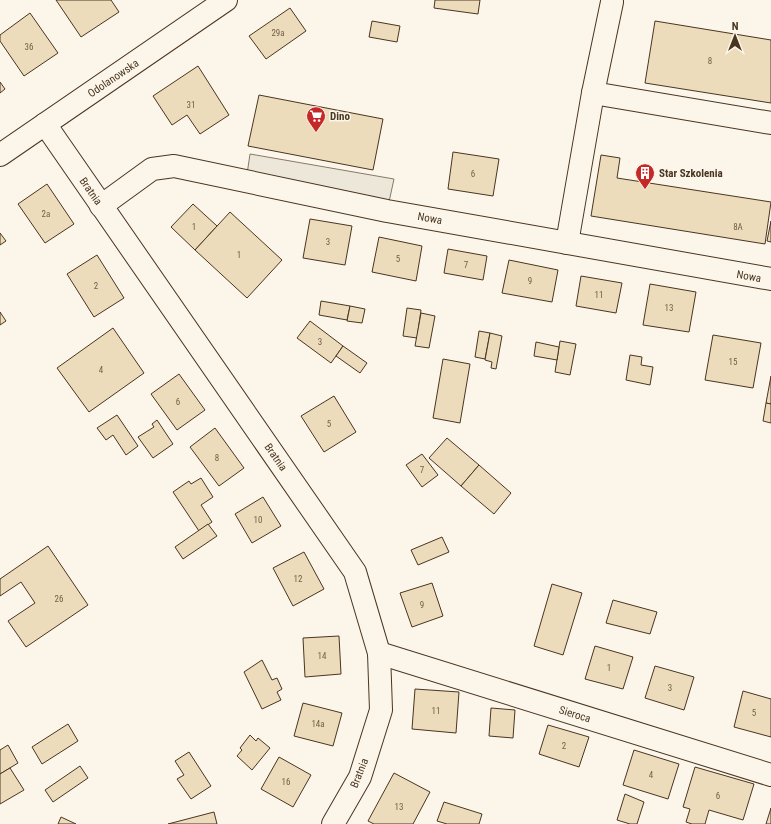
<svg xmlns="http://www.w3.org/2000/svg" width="771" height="824" font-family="'Roboto Condensed',sans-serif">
	<rect width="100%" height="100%" fill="#fbf6e9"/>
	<polygon fill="#ede7d9" stroke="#887966" points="250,154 394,179 387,211 246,181"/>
	<g fill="#ecdcbc" stroke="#4a3520">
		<polygon points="56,0 111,0 119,12 81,37"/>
		<polygon points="435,0 480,0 478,14 434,8"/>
		<polygon points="290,8 306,31 266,59 249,36"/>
		<polygon points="30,13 58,53 24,76 0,41 0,35"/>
		<polygon points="372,21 400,26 397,42 369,37"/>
		<polygon points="655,21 771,40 771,103 645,83"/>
		<polygon points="198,66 229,115 200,134 187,115 172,125 153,96"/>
		<polygon points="0,82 5,89 0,93"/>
		<polygon points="259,95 383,119 373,170 248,146"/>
		<polygon points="453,152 499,159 493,196 448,189"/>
		<polygon points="601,155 620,158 617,178 771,202 765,244 591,216"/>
		<polygon points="47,184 74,224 45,243 18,204"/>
		<polygon points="193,204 217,226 195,250 171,227"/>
		<polygon points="230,212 282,260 247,298 195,250"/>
		<polygon points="310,219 352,226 345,265 303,258"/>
		<polygon points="771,221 771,242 767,241"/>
		<polygon points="0,233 6,241 0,245"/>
		<polygon points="379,237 422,246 416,281 372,272"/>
		<polygon points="448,249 487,256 483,280 444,273"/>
		<polygon points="97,255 124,298 94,317 67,274"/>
		<polygon points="509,260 558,270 552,302 502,293"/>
		<polygon points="581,276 622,283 616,313 576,306"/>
		<polygon points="650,284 696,292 689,332 643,325"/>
		<polygon points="321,301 350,306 347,320 319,315"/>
		<polygon points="350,306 365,309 362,323 347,321"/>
		<polygon points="407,308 421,310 417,338 403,336"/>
		<polygon points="0,312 6,321 0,325"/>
		<polygon points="421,313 435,316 429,348 415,346"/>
		<polygon points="310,321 343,346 331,363 297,338"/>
		<polygon points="113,328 144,373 89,412 57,368"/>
		<polygon points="479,331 490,333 485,359 475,357"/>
		<polygon points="490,333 502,336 496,369 491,368 492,362 485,360"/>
		<polygon points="713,335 761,343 753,388 705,380"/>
		<polygon points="560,341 576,344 570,375 555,372"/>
		<polygon points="536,342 559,347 557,360 534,356"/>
		<polygon points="343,346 367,363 360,373 336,356"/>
		<polygon points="630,355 642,357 641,365 653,367 650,385 626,380"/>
		<polygon points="443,359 470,364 460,423 433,418"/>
		<polygon points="179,374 205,410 177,430 151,394"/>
		<polygon points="771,376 771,404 766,403"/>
		<polygon points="334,396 356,432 324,452 301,416"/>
		<polygon points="766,403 771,404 771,423 763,421"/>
		<polygon points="117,415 138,446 126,455 113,435 106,440 97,428"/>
		<polygon points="157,420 173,444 153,458 138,437 154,427 152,424"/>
		<polygon points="215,428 244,468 219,486 190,447"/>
		<polygon points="447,438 479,465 461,486 429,458"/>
		<polygon points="422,454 438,475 422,487 406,465"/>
		<polygon points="479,465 511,493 494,514 461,486"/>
		<polygon points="201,478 213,497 201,505 212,522 199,531 173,492 189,481 191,484"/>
		<polygon points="263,497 281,526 252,543 235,514"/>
		<polygon points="208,524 217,536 183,559 175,547"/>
		<polygon points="442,537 449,552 418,565 411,550"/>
		<polygon points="48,546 88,605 26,647 8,621 35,603 21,582 0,596 0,579"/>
		<polygon points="304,552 324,589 293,606 273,568"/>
		<polygon points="432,583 443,616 412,627 400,593"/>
		<polygon points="552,584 582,593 563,655 534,646"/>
		<polygon points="613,600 657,612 650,634 606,623"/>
		<polygon points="339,636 341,674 305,677 303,638"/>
		<polygon points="595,646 633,657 623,689 585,679"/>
		<polygon points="262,660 272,680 277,678 282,689 277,692 281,700 262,709 244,672"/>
		<polygon points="655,666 694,677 684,710 645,698"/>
		<polygon points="415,689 459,692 456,733 412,729"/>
		<polygon points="743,691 771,699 771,737 734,727"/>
		<polygon points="303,703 342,713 333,746 294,736"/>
		<polygon points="491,708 515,710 513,738 489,736"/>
		<polygon points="68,724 78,741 42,764 32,747"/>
		<polygon points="548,725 589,737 579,767 539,754"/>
		<polygon points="250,735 256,741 258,738 270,748 252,770 237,756 242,750 240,748"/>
		<polygon points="8,745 18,763 0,774 0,750"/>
		<polygon points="634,750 679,764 668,799 623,785"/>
		<polygon points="189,752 211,786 191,799 177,779 184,775 175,761"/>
		<polygon points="279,757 311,775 293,807 261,789"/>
		<polygon points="80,766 88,778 53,802 45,790"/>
		<polygon points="695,767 754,784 743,820 709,810 705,824 692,824 686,822 690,809 683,807"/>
		<polygon points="10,768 24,790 0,804 0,774"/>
		<polygon points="394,773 430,792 413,824 374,824 368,821"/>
		<polygon points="625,794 644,802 637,824 630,824 617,820"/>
		<polygon points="444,802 482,814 479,824 447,824 437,821"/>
		<polygon points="771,808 771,824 766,824"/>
		<polygon points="214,812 217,824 168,824"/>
		<polygon points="61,817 76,824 58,824"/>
	</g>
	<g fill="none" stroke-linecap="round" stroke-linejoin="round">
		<g stroke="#4a3520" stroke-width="24">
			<g id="minor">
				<polyline points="593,93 771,123"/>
				<polyline points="45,124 355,572 379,653 381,710 360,777 333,824"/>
				<polyline points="101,206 152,169 174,166 387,211 771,279"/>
				<polyline points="567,243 593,93 612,2"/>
				<polyline points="379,653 771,775"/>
			</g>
		</g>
		<g stroke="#4a3520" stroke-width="24">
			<polyline id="major" points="0,155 226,0"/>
		</g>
		<use href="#minor" stroke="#fbf6e9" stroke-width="22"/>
		<use href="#major" stroke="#fbf6e9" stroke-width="22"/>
	</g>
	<defs>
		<g id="supermarket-pin" transform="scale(1)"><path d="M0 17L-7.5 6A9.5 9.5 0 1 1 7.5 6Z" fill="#c62828" stroke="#fbf6e9"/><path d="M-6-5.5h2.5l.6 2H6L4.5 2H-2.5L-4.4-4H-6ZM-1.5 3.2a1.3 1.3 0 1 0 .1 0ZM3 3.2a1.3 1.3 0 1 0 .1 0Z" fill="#fff"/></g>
		<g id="building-pin" transform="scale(1)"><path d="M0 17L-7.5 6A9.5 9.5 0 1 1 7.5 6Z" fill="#c62828" stroke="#fbf6e9"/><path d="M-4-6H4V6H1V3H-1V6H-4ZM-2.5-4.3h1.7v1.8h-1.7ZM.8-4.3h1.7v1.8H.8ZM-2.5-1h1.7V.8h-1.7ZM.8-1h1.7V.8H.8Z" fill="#fff"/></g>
	</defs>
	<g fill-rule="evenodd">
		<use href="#supermarket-pin" x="316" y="116"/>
		<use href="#building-pin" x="645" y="173"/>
	</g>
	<g text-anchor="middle" stroke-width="3" stroke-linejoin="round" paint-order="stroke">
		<g font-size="9" fill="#725f47">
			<text x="278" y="36">29a</text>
			<text x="29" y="50">36</text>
			<text x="710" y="64">8</text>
			<text x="191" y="108">31</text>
			<text x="473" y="177">6</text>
			<text x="46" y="217">2a</text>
			<text x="194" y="230">1</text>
			<text x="738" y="230">8A</text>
			<text x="328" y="245">3</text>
			<text x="239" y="258">1</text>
			<text x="398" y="262">5</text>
			<text x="466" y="268">7</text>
			<text x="530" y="284">9</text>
			<text x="96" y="289">2</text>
			<text x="599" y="298">11</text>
			<text x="669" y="311">13</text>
			<text x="320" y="345">3</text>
			<text x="733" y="365">15</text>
			<text x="101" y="373">4</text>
			<text x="178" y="405">6</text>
			<text x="329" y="427">5</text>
			<text x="217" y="461">8</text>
			<text x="422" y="473">7</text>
			<text x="258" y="523">10</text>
			<text x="298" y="582">12</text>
			<text x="59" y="602">26</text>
			<text x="422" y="608">9</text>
			<text x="322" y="659">14</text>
			<text x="609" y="671">1</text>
			<text x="670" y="691">3</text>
			<text x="436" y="714">11</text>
			<text x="754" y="716">5</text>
			<text x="318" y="727">14a</text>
			<text x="564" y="749">2</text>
			<text x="651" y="778">4</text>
			<text x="286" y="785">16</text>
			<text x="718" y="799">6</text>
			<text x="399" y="810">13</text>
		</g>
		<g font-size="11" fill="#4a3520" stroke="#fbf6e9">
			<text transform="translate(113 78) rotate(-34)" y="4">Odolanowska</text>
			<text transform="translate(91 191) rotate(55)" y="4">Bratnia</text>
			<text transform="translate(430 218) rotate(10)" y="4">Nowa</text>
			<text transform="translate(749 276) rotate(10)" y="4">Nowa</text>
			<text transform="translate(276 457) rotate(55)" y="4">Bratnia</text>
			<text transform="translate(575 714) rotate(17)" y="4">Sieroca</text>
			<text transform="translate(359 773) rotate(-68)" y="4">Bratnia</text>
		</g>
		<g font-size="11" font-weight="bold" fill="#4a3520" stroke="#fbf6e9" text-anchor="start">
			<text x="330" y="120">Dino</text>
			<text x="659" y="177">Star Szkolenia</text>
		</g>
	</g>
	<g transform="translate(735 36)" stroke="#fbf6e9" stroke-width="3" paint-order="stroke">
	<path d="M0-3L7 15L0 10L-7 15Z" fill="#4a3520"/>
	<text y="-6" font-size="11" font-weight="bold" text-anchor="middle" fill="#4a3520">N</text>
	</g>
</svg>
